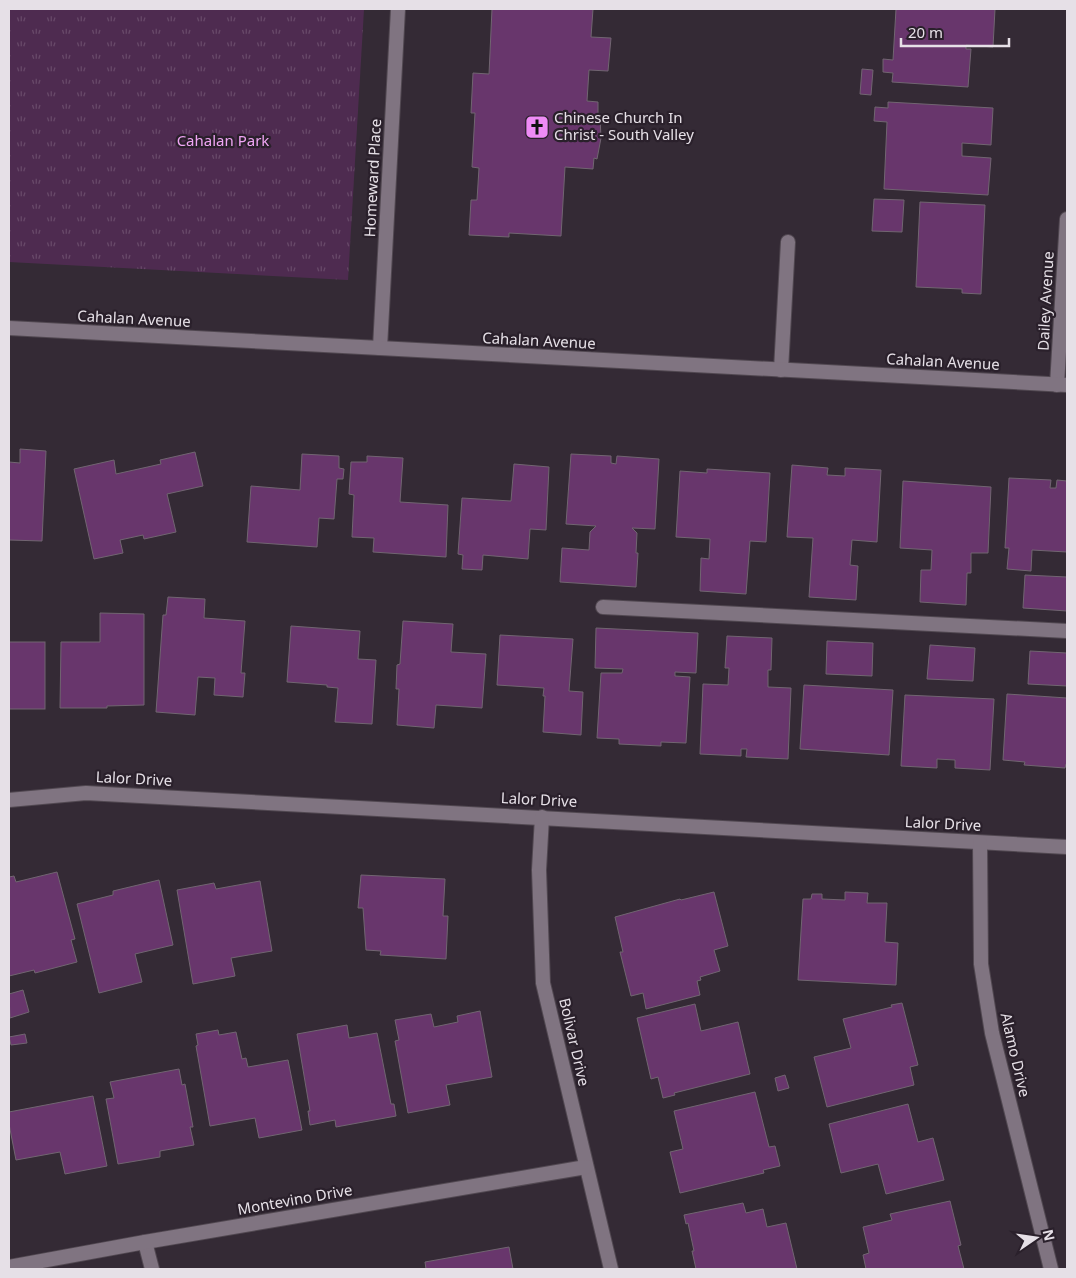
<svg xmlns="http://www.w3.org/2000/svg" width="1076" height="1278" font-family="'Noto Sans',sans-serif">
	<defs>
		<pattern id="grass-tufts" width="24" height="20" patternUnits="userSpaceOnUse" patternTransform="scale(1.25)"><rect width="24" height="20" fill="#4e2b50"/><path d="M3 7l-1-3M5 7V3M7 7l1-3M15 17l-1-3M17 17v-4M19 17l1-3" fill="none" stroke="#684969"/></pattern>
	</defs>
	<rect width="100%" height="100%" fill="#342a35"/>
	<polygon fill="url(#grass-tufts)" points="9,9 364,9 348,280 9,262"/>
	<g fill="#68366c" stroke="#716571">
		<polygon points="492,9 593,9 591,37 611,38 608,71 589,70 587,101 598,102 598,117 600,117 601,138 597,159 594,158 593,169 565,167 561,236 509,233 509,237 469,235 471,200 477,200 479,168 472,167 475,113 471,113 473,73 489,74"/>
		<polygon points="896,9 995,9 993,47 966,45 966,49 971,49 968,87 892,82 893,73 883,72 883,59 893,60"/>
		<polygon points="862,69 873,70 871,95 860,94"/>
		<polygon points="888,102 993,108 991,145 962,143 962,156 991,158 988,195 884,189 887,122 874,121 875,107 888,108"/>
		<polygon points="874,199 904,200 902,232 872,231"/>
		<polygon points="920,202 985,205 981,294 962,293 962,289 916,287"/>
		<polygon points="20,449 46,451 42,541 9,540 9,462 20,463"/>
		<polygon points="195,452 203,486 167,494 176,532 144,539 143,535 120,540 123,553 94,559 74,469 114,460 116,474 161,464 160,460"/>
		<polygon points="302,454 339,456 339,468 344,469 343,479 337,479 334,519 319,518 317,547 247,542 251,486 300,490"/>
		<polygon points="571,454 611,456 611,463 616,464 617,456 659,459 655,529 632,528 637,533 636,553 638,553 636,587 560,582 562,548 589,550 590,532 596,526 566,524"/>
		<polygon points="367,456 403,458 400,502 448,505 446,557 373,552 374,538 352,537 354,495 349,494 351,462 367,462"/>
		<polygon points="514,464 549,467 546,530 530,529 528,559 483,555 482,570 462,569 463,555 458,554 462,498 511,501"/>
		<polygon points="792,465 828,468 827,475 845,476 845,468 881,470 877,542 852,540 850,565 858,566 856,600 809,597 813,538 787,537"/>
		<polygon points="707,469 770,473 766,542 750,541 746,594 700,591 701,558 709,559 710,539 676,537 680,471 707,473"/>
		<polygon points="1009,478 1051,480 1050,488 1056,488 1057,480 1067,481 1067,552 1032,550 1031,571 1007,569 1009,548 1005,548"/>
		<polygon points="903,481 991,487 988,553 971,553 971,573 967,573 966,605 920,602 921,570 931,570 932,550 900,548"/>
		<polygon points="1025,575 1067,577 1067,611 1023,608"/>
		<polygon points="168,597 205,599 204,618 245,621 241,673 245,673 243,697 214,695 215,678 198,677 195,715 156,712 163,615 166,615"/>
		<polygon points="100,613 144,614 144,705 107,706 107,708 60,708 61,642 100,642"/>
		<polygon points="403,621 453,624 451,652 486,654 482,708 436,705 434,728 397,725 399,689 396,689 397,665 400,664"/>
		<polygon points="291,626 360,631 358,659 376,660 372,724 335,722 338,688 327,687 327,685 287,682"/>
		<polygon points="596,628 698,633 696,673 675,672 675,676 690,677 686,743 661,742 661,746 619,744 619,739 597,738 601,673 622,673 623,669 595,668"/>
		<polygon points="500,635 573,639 569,691 583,692 581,735 543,732 545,696 543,696 544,688 497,685"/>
		<polygon points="727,636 772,638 771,670 768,670 768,687 791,688 788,759 746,757 747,749 741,749 741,756 700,754 703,684 728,685 729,668 725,668"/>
		<polygon points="827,641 873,643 872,676 826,674"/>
		<rect x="9" y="642" width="36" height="67"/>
		<polygon points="930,645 975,648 973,681 927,679"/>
		<polygon points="1030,651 1067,653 1067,686 1028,684"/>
		<polygon points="804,685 893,690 889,755 800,749"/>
		<polygon points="1007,694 1067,698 1067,764 1066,764 1065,768 1024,765 1025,762 1003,760"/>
		<polygon points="905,695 994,699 990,770 955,768 955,760 937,759 937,768 901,766"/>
		<polygon points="57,872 75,939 71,940 77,962 35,973 34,970 9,976 9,877 14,876 16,882"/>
		<polygon points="361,875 445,879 443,916 448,916 446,959 380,955 381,951 366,950 363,908 358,908"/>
		<polygon points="159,880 173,945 135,954 142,982 99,993 77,904 113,895 113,891"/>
		<polygon points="260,881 272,951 231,958 235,976 193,984 177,890 214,883 216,889"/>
		<polygon points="714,892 728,946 714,950 720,971 700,977 701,980 697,981 700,995 646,1009 643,993 631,996 620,952 623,952 615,917 680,899 681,900"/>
		<polygon points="845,892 868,893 867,903 887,903 885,942 898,943 896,985 798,980 803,899 811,899 812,894 822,894 822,899 845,900"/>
		<polygon points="23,990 29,1012 10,1018 9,994"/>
		<polygon points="902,1003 918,1065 910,1067 914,1085 827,1107 814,1057 851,1048 843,1019 892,1007 891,1005"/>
		<polygon points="695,1004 701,1031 738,1022 750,1074 674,1093 675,1095 663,1098 658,1077 651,1079 637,1018"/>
		<polygon points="480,1011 492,1077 446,1085 450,1105 408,1113 395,1041 399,1040 395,1020 431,1014 434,1027 458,1022 457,1016"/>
		<polygon points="347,1025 349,1038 377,1033 391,1104 394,1104 396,1116 336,1127 335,1120 310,1125 308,1111 310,1111 297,1034"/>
		<polygon points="218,1030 219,1035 236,1032 242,1059 246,1058 248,1067 288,1060 302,1130 259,1138 255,1118 210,1126 196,1046 198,1045 196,1034"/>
		<polygon points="25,1034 27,1043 11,1045 9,1037"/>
		<polygon points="179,1069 182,1085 185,1084 193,1127 190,1127 194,1145 160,1151 160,1157 118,1164 106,1099 114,1098 110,1082"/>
		<polygon points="785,1075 789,1088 778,1091 775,1078"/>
		<polygon points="755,1092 769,1147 775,1146 780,1166 763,1170 764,1173 680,1193 670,1152 683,1149 674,1111"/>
		<polygon points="93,1096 107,1166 65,1174 60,1152 16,1160 9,1124 9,1112"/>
		<polygon points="908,1104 918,1142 933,1138 944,1180 886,1194 878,1164 841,1173 829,1124"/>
		<polygon points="950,1201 961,1245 958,1246 964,1269 866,1269 863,1255 869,1253 863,1227 892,1220 890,1214"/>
		<polygon points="743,1203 746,1213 763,1209 767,1227 786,1223 797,1269 696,1269 692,1251 694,1251 688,1223 686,1224 684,1215"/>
		<polygon points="509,1247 513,1269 426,1269 425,1262"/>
	</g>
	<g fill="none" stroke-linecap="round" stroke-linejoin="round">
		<g stroke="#514851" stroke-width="16">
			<g id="service">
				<polyline points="781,370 788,242"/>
				<polyline points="603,607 1067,631"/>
			</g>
		</g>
		<g stroke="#514851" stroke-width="16">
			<g id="minor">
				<polyline points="380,348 398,9"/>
				<polyline points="1057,385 1067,219"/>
				<polyline points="9,800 86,793 1067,847"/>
				<polyline points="542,817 539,870 543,983 611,1269"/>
				<polyline points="980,843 981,964 992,1033 1051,1269"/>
				<polyline points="145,1242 152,1269"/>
				<polyline points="9,1267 145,1242 586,1167"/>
			</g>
		</g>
		<g stroke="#514851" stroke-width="16">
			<polyline id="tertiary" points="9,328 1067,385"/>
		</g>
		<use href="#service" stroke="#807481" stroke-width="14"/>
		<use href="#minor" stroke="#807481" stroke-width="14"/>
		<use href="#tertiary" stroke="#807481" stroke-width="14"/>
	</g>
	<defs>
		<g id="church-square" transform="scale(1.25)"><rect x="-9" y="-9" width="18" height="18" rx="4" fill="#ef8bf6" stroke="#2a202b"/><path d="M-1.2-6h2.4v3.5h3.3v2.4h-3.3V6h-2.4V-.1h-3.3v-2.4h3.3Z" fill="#111"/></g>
	</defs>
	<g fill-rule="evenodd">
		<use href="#church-square" x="537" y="127"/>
	</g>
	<g text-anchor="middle" stroke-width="4.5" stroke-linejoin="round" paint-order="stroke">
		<g font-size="15" fill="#e6e0e7" stroke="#2a202b" text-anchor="start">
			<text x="554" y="123">Chinese Church In<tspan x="554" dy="17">Christ - South Valley</tspan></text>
		</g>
		<g font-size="15" fill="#f0a5f4" stroke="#2a202b">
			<text x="223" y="146">Cahalan Park</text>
		</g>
		<g font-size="15" fill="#e6e0e7" stroke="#2a202b">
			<text transform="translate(373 178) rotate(-87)" y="5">Homeward Place</text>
			<text transform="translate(1046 301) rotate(-87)" y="5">Dailey Avenue</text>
			<text transform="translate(134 319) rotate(3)" y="5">Cahalan Avenue</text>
			<text transform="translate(539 341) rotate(3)" y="5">Cahalan Avenue</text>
			<text transform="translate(943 362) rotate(3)" y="5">Cahalan Avenue</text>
			<text transform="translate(134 779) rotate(3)" y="5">Lalor Drive</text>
			<text transform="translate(539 800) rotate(3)" y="5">Lalor Drive</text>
			<text transform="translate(943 824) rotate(3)" y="5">Lalor Drive</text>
			<text transform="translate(574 1042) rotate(77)" y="5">Bolivar Drive</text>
			<text transform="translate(1015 1055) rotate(77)" y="5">Alamo Drive</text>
			<text transform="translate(295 1200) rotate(-10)" y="5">Montevino Drive</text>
		</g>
	</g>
	<rect width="1076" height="1278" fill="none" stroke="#e6e0e7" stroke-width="20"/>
	<g transform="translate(1036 1238) rotate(77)" stroke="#2a202b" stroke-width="4" paint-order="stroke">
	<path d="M0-4L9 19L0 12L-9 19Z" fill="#e6e0e7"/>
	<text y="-8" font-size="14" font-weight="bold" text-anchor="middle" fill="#e6e0e7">N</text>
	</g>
	<path d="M901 38v8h108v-8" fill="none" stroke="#e6e0e7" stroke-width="2.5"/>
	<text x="908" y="38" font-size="15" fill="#e6e0e7" stroke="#2a202b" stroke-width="4" paint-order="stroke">20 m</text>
</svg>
